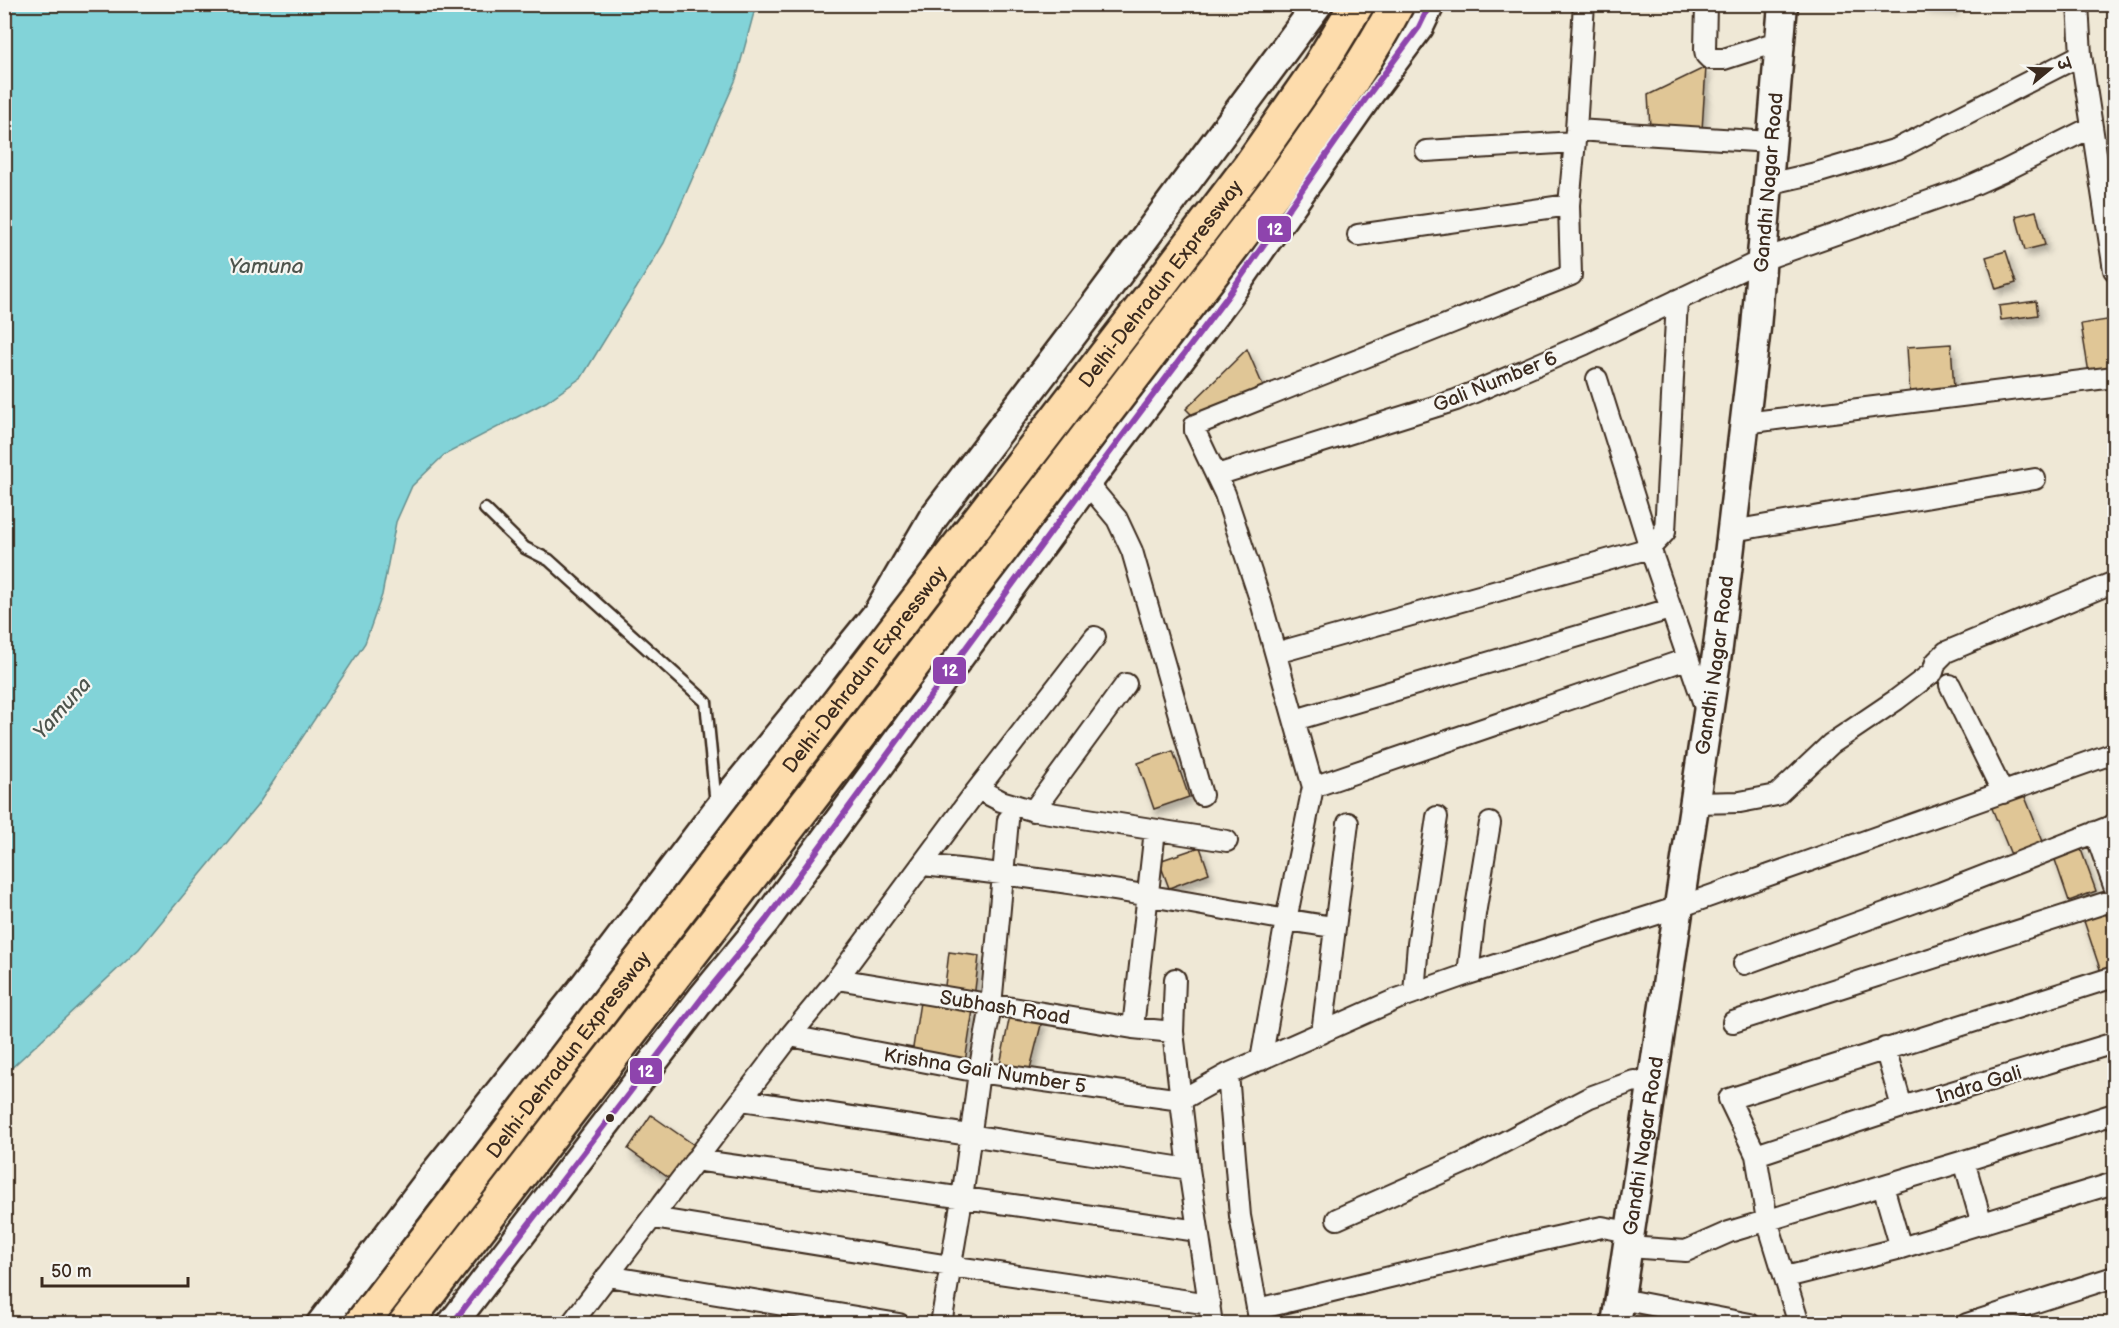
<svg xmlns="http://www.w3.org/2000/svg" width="2119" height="1328" font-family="'Balsamiq Sans','Playpen Sans Deva',sans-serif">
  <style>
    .water { fill: #82d3d8; stroke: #668f8e; stroke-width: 1.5 }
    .building { fill: #e0c696; stroke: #3b2a1e; stroke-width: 1.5; filter: url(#shadow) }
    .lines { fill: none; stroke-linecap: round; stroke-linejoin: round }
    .lane-casing { stroke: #3b2a1e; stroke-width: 15 }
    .street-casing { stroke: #3b2a1e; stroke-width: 24 }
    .secondary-casing { stroke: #3b2a1e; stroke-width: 33 }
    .lane { stroke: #f6f6f2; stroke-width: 10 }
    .street { stroke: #f6f6f2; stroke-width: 20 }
    .secondary { stroke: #f6f6f2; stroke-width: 28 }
    .highway-bridge-casing { stroke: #3b2a1e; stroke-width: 38; stroke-linecap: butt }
    .highway-bridge { stroke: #fddcac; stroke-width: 33 }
    .bus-1-casing { stroke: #f6f6f2; stroke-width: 10 }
    .bus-1 { stroke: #8e44ad; stroke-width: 6 }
    .bus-dot { fill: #3b2a1e; stroke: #f6f6f2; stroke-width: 2 }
    .labels { text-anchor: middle; stroke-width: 4.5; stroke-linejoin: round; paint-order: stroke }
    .street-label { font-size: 20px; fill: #3b2a1e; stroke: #f6f6f2 }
    .water-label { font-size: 21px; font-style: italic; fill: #4d544c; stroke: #f6f6f2 }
    .line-badge { stroke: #f6f6f2; stroke-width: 2 }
    .badge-label { font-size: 16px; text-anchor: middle; font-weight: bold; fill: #fff }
  </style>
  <defs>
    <filter id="shadow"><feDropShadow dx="3.5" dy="6" stdDeviation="3" flood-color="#0004"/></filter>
  </defs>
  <rect width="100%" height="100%" fill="#efe8d6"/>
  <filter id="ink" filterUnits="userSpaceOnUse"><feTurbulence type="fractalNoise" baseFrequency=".0167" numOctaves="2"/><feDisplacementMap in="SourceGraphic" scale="12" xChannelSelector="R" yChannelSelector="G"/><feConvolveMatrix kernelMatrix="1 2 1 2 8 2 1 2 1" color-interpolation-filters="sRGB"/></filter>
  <g filter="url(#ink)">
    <path class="water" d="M5,4L756,5L736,79L664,243L582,377L546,402L444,455L412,486L396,522L382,595L365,643L257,806L139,949L5,1074Z"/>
    <path class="building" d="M1925,4H1955L1954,8L1925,6Z
      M1706,67L1702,130L1650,127L1648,95Z
      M2036,211L2045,245L2025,250L2016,216Z
      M2006,251L2016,283L1996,289L1986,257Z
      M2036,301L2038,315L2001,320L1999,306Z
      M2113,319L2114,370L2089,373L2081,324Z
      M1951,344L1954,389L1910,394L1907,347Z
      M1247,349L1266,393L1199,422L1186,409Z
      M1173,751L1189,797L1154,809L1138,763Z
      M2023,792L2046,849L2014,862L1991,806Z
      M2079,844L2096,891L2069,901L2053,854Z
      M1200,847L1209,873L1169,888L1159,861Z
      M2104,907L2114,940V971L2102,975L2082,915Z
      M949,952L979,956L974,998L944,994Z
      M920,1002L973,1010L965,1062L912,1054Z
      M1010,1015L1042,1021L1030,1069L1000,1065Z
      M651,1115L697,1147L673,1181L628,1149Z"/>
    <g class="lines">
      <defs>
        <path id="lane" d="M485,509L525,548L549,560L706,702L716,805"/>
        <path id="street" d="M1706,4L1705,50L1706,55L1710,59H1724L1780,41
          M2078,4L2081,55L2114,270
          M1576,130L1771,142
          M1426,151L1575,142
          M1768,184L1816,173L1897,149L2081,55
          M1358,235L1569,205
          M1597,379L1650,548L1707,713
          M1745,423L2114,377
          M1217,475L1456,400L1585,344L1762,260L1966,188L2004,171L2092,127
          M1087,483L1117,519L1132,551L1202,795
          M1732,531L2035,479
          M1276,653L1650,548L1665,532L1677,300
          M1950,685L2003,793
          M1295,720L1670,609
          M1313,787L1687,659
          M978,789L1001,801L1031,810L1227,841
          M1695,803L1740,802L1777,795L1831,744L1896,700L1933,672L1936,662L1946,652L2112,583L2114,586
          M1033,811L1126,684
          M2095,832L2114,886
          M923,865C999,873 1075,883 1150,896C1212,906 1273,919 1335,927
          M1744,964L1940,893L2114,825
          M1468,974L1475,914L1490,823
          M837,979L1133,1028L1173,1032
          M1175,979L1173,1032L1189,1169L1212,1324
          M1414,993L1418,944L1437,817
          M1733,1022L2114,900
          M1133,1028L1155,830
          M1322,1033L1348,823
          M790,1036L979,1072L1181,1100L1228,1074L1397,999L1468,974L1679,907L2114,753
          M1885,1048L1902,1107L2114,1043
          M1261,1060L1286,920L1313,787L1261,602L1225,494L1195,431V425L1571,275L1569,205L1576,130L1584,4
          M1228,1074L1240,1216L1260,1324
          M742,1100L1189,1169
          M1756,1155L1902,1107
          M695,1160L1198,1231
          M1883,1186L1901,1248L2114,1183
          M653,1218L950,1266L1210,1304
          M1337,1219L1470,1160L1590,1097L1634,1081L1652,1083
          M1982,1224L1964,1161L2114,1114
          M1628,1247L1686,1251L1729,1232L1964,1161
          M607,1276L899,1324
          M1786,1277L1901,1248
          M1620,1299L1750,1324
          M1258,1309L1530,1243L1602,1227L1630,1232
          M571,1324L790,1036L837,979L974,794L1095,637
          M941,1324L962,1199L979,1072L991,1006L1008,820
          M1799,1324L1767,1220L1756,1155L1729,1099L2114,977
          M1967,1324L2114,1277"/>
        <g id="secondary">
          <path d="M321,1324L435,1173L582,989L716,812L877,614L933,518L1098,301L1318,4"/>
          <path d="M452,1324L702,998L766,920L1087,483L1227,297L1367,97L1419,27L1430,4"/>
          <path id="s1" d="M1616,1324L1718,647L1756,328L1783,4"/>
        </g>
      </defs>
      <use href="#lane" class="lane-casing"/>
      <use href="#street" class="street-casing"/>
      <use href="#secondary" class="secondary-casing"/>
      <use href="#lane" class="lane"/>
      <use href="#street" class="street"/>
      <use href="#secondary" class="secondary"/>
      <defs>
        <g id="highway-bridge">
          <path id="s2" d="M361,1324L1158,287L1250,166L1319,67L1357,4"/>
          <path d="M405,1324L814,794L1278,187C1320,127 1363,69 1397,4"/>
        </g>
      </defs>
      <use href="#highway-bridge" class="highway-bridge-casing"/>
      <use href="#highway-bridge" class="highway-bridge"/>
      <defs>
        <path id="bus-1" d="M452,1324L702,998L766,920L1087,483L1227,297L1367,97L1419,27L1430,4"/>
      </defs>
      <use href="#bus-1" class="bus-1-casing"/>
      <use href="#bus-1" class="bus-1"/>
    </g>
  </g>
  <circle class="bus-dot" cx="610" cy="1118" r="5"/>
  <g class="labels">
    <g class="street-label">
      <text dy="7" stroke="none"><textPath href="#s1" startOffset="1152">Gandhi Nagar Road</textPath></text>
      <text dy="7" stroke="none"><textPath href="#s2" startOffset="1312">Delhi-Dehradun Expressway</textPath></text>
      <text transform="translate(1495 381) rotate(-22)" y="7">Gali Number 6</text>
      <text dy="7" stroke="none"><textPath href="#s1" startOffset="666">Gandhi Nagar Road</textPath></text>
      <text dy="7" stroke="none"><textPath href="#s2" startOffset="826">Delhi-Dehradun Expressway</textPath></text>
      <text transform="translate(1005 1007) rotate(9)" y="7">Subhash Road</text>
      <text dy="7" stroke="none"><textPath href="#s2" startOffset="340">Delhi-Dehradun Expressway</textPath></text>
      <text transform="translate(985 1070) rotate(9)" y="7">Krishna Gali Number 5</text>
      <text transform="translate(1979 1084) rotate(-17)" y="7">Indra Gali</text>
      <text dy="7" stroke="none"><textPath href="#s1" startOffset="180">Gandhi Nagar Road</textPath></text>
    </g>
    <g class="water-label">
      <text x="266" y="273">Yamuna</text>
      <text transform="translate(62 708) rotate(-48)" y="7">Yamuna</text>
    </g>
  </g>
  <g class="line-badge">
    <rect x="1257" y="215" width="35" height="28" rx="6" fill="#8e44ad"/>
    <rect x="932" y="656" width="35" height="29" rx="6" fill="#8e44ad"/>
    <rect x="629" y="1057" width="34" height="28" rx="6" fill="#8e44ad"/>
  </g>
  <g class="badge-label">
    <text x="1275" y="235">12</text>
    <text x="950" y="676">12</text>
    <text x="646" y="1077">12</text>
  </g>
  <rect width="2119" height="1328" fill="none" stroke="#f6f6f2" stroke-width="24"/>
  <rect x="12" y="12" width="2095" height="1304" fill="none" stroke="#3b2a1e" stroke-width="2" filter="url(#ink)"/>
  <g transform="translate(2050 69) rotate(71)" stroke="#f6f6f2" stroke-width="4.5" paint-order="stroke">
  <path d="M0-4.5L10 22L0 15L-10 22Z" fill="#3b2a1e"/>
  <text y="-9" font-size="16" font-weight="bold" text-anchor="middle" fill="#3b2a1e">उ</text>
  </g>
  <path d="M42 1277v9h146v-9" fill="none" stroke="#3b2a1e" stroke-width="3"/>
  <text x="51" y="1277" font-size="18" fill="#3b2a1e" stroke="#f6f6f2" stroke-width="4.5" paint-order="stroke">50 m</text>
</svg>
